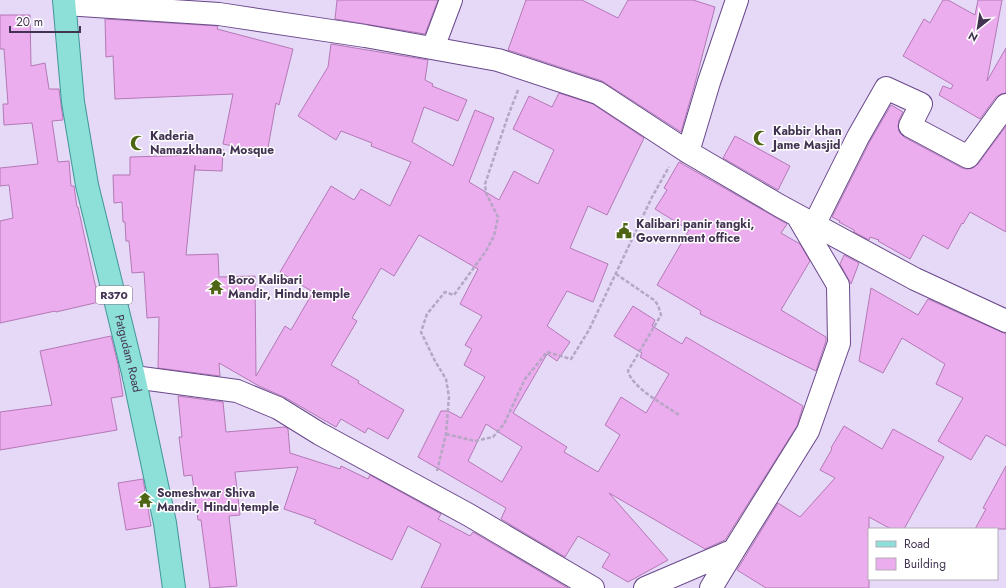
<svg xmlns="http://www.w3.org/2000/svg" width="1006" height="588" font-family="Jost,sans-serif">
  <style>
    .building { fill: #ebaded; stroke: #b379b6; fill-rule: evenodd }
    .lines { fill: none; stroke-linecap: round; stroke-linejoin: round }
    .street-casing { stroke: #69488b; stroke-width: 24 }
    .primary-casing { stroke: #419698; stroke-width: 24 }
    .path { stroke: #b5a6c5; stroke-width: 2.5; stroke-dasharray: 4 2; stroke-linecap: butt }
    .street { stroke: #fff; stroke-width: 22 }
    .primary { stroke: #8de0d8; stroke-width: 22 }
    .labels { text-anchor: middle; stroke-width: 3; stroke-linejoin: round; paint-order: stroke }
    .shield { fill: #fff; stroke: #7b7086; stroke-width: 1 }
    .shield-label { font-size: 11px; font-weight: bold; fill: #423352 }
    .poi-label { font-size: 12px; font-weight: bold; fill: #423352; stroke: #fff; text-anchor: start }
    .street-label { font-size: 12px; fill: #423352; stroke: #fff }
  </style>
  <rect width="100%" height="100%" fill="#e6d8f7"/>
  <path class="building" d="M337,0H438L425,34L335,19Z
    M526,0H582L618,18L628,0H693L715,7L694,87L681,132L602,81L508,50Z
    M943,0H948L975,15L978,0H1002L987,81L1006,48V93L1001,94L996,97L980,119L939,95L943,86L951,89L953,85L903,56L924,19L930,23Z
    M0,15H30L31,66L45,63L49,89H59L63,120L52,121L58,162L69,161L71,186H74L77,207H78L99,302L56,312L55,311L0,323V221L13,218L9,185L0,186V168L38,164L32,123L4,125L3,104H8L4,49H0Z
    M105,19L218,26L217,29L293,49L279,105L276,103L267,153L223,144L233,94L115,99L113,56L106,57Z
    M331,44L428,60L425,80L433,84L432,86L467,100L458,121L424,107L412,142L453,166L475,110L494,118L469,182L499,200L514,171L538,184L554,150L513,129L529,96L552,107L559,93L593,104L644,138L607,215L588,206L570,248L608,264L593,302L567,291L547,326L570,342L557,361L547,354L513,413L567,447L564,452L598,472L620,435L605,425L621,397L646,413L669,374L640,357L642,353L614,336L633,306L655,320L652,326L682,344L686,337L803,406L797,426L725,540L705,549L609,493L668,560L628,582L602,567L610,554L578,536L565,557L501,519L506,508L418,457L441,411H448L461,418L485,377L464,365L472,349L465,345L482,316L460,304L478,269L419,235L394,276L381,268L352,318L357,321L331,365L359,381L358,383L404,410L388,439L368,428L365,433L341,419L336,427L286,398L259,386L219,363L220,376L158,368L159,317L147,318L144,272L132,273L129,241H126L125,222H123L122,202L114,203L113,175H130V157L196,155V148L223,149L222,171L195,170V165L186,255L218,254L219,277L255,276L256,376L285,326L291,330L313,292L280,272L331,186L354,200L361,189L390,206L411,162L371,146L372,143L341,131L336,140L298,116L328,67ZM486,424L522,447L502,482L468,461Z
    M891,105L903,112L899,120L898,126L899,132L904,137L962,168L967,169L973,168L978,164L1006,126V232L970,212L963,224L962,223L948,249L923,235L910,259L878,241L879,240L870,237L869,240L854,232V230L839,222L840,221L832,217L869,143Z
    M735,136L790,166L778,190L723,158Z
    M679,162L787,224L781,233L800,244L810,261L781,310L826,337V341L816,371L700,314L701,311L657,285L689,230L655,209L667,190L664,188Z
    M844,255L859,263L851,284L840,264Z
    M871,288L918,315L928,299L1006,334V446L986,435L971,460L938,441L963,398L936,384L945,364L902,338L883,373L859,361Z
    M111,336L118,364L123,396L111,398L117,430L0,450V412L52,405L40,351Z
    M178,396L223,402L226,432L285,427L288,429L290,453L340,469L341,466L368,479L370,475L441,514L438,519L470,536L473,532L568,588H421L441,544L408,526L392,560L314,523L316,520L284,509L298,467L235,472L240,515L229,516L237,586L210,588L201,520H198L192,475L184,476L179,437H182Z
    M844,426L882,449L893,429L944,457L904,529H891L869,517V588H766L737,570L778,503L800,517L835,478L820,470L832,449L831,448Z
    M1006,466V529H975L986,509L983,508Z
    M143,479L151,526L126,530L118,483Z"/>
  <g class="lines">
    <defs>
      <path id="street" d="M65,4L219,14L365,36L498,60L598,93L688,152L780,206L915,279L1006,321
        M433,48L451,0
        M688,152L709,82L737,0
        M814,225L858,137L886,88L921,104L910,126L968,157L1006,105
        M134,377L237,391L278,408L320,434L469,515L593,588
        M645,588L734,550
        M711,588L734,550L808,431L839,343L838,285L798,217"/>
      <g id="primary">
        <path id="s1" d="M64,0L73,102L87,185L134,377L165,523L174,588"/>
      </g>
    </defs>
    <use href="#street" class="street-casing"/>
    <use href="#primary" class="primary-casing"/>
    <path class="path" d="M616,274L654,300L658,305L661,315L628,371C632,388 665,405 679,415
      M446,434L475,441L493,437L504,424L525,379L547,352L571,359L589,330L652,197L669,167
      M437,471L446,434L449,397L446,379L435,361L421,332L427,314L445,292L454,295L486,251L494,236L498,217L486,193L485,184L508,116L518,90"/>
    <use href="#street" class="street"/>
    <use href="#primary" class="primary"/>
  </g>
  <defs>
    <symbol id="mosque-bare" viewBox="-9 -9 18 18"><path d="M3.5-4.9A6 6 0 1 0 3.5 4.9A5 5 0 1 1 3.5-4.9Z" fill="#4d6515" stroke="#fff" stroke-width="2.5" paint-order="stroke"/></symbol>
    <symbol id="civic-bare" viewBox="-9 -9 18 18"><path d="M-.6-6.5H3V-4.5H.6V-3L4-1V1h2V6H-6V1h2V-1L-.6-3ZM-1.2 2.5V6h2.4V2.5Z" fill="#4d6515" stroke="#fff" stroke-width="2.5" paint-order="stroke"/></symbol>
    <symbol id="temple-bare" viewBox="-9 -9 18 18"><path d="M0-6L5-2H3V0L6.5 2.5H4V6H1.5V3h-3V6H-4V2.5H-6.5L-3 0V-2H-5Z" fill="#4d6515" stroke="#fff" stroke-width="2.5" paint-order="stroke"/></symbol>
  </defs>
  <g fill-rule="evenodd">
    <use href="#mosque-bare" x="750" y="127" width="22" height="22"/>
    <use href="#mosque-bare" x="127" y="132" width="22" height="22"/>
    <use href="#civic-bare" x="613" y="220" width="22" height="22"/>
    <use href="#temple-bare" x="205" y="276" width="22" height="22"/>
    <use href="#temple-bare" x="134" y="489" width="22" height="22"/>
  </g>
  <g class="labels">
    <rect class="shield" x="96" y="286" width="36" height="18" rx="3"/>
    <g class="shield-label">
      <text x="114" y="299">R370</text>
    </g>
    <g class="poi-label">
      <text x="773" y="135">Kabbir khan<tspan x="773" dy="14">Jame Masjid</tspan></text>
      <text x="150" y="140">Kaderia<tspan x="150" dy="14">Namazkhana, Mosque</tspan></text>
      <text x="636" y="228">Kalibari panir tangki,<tspan x="636" dy="14">Government office</tspan></text>
      <text x="228" y="284">Boro Kalibari<tspan x="228" dy="14">Mandir, Hindu temple</tspan></text>
      <text x="157" y="497">Someshwar Shiva<tspan x="157" dy="14">Mandir, Hindu temple</tspan></text>
    </g>
    <g class="street-label">
      <text dy="4" stroke="none"><textPath href="#s1" startOffset="360">Patgudam Road</textPath></text>
    </g>
  </g>
  <rect x="868" y="528" width="130" height="52" fill="#ffffff" stroke="#b3adba"/>
  <rect x="876" y="541" width="20" height="6" fill="#8de0d8" stroke="#b3adba"/>
  <text x="904" y="548" font-size="12" fill="#423352">Road</text>
  <rect x="876" y="558" width="20" height="12" fill="#ebaded" stroke="#b3adba"/>
  <text x="904" y="568" font-size="12" fill="#423352">Building</text>
  <g transform="translate(978 28) rotate(210)" stroke="#ffffff" stroke-width="3" paint-order="stroke">
  <path d="M0-3L7 15L0 10L-7 15Z" fill="#423352"/>
  <text y="-6" font-size="11" font-weight="bold" text-anchor="middle" fill="#423352">N</text>
  </g>
  <path d="M10 26v6h70v-6" fill="none" stroke="#423352" stroke-width="2"/>
  <text x="16" y="26" font-size="12" fill="#423352" stroke="#ffffff" stroke-width="3" paint-order="stroke">20 m</text>
</svg>
